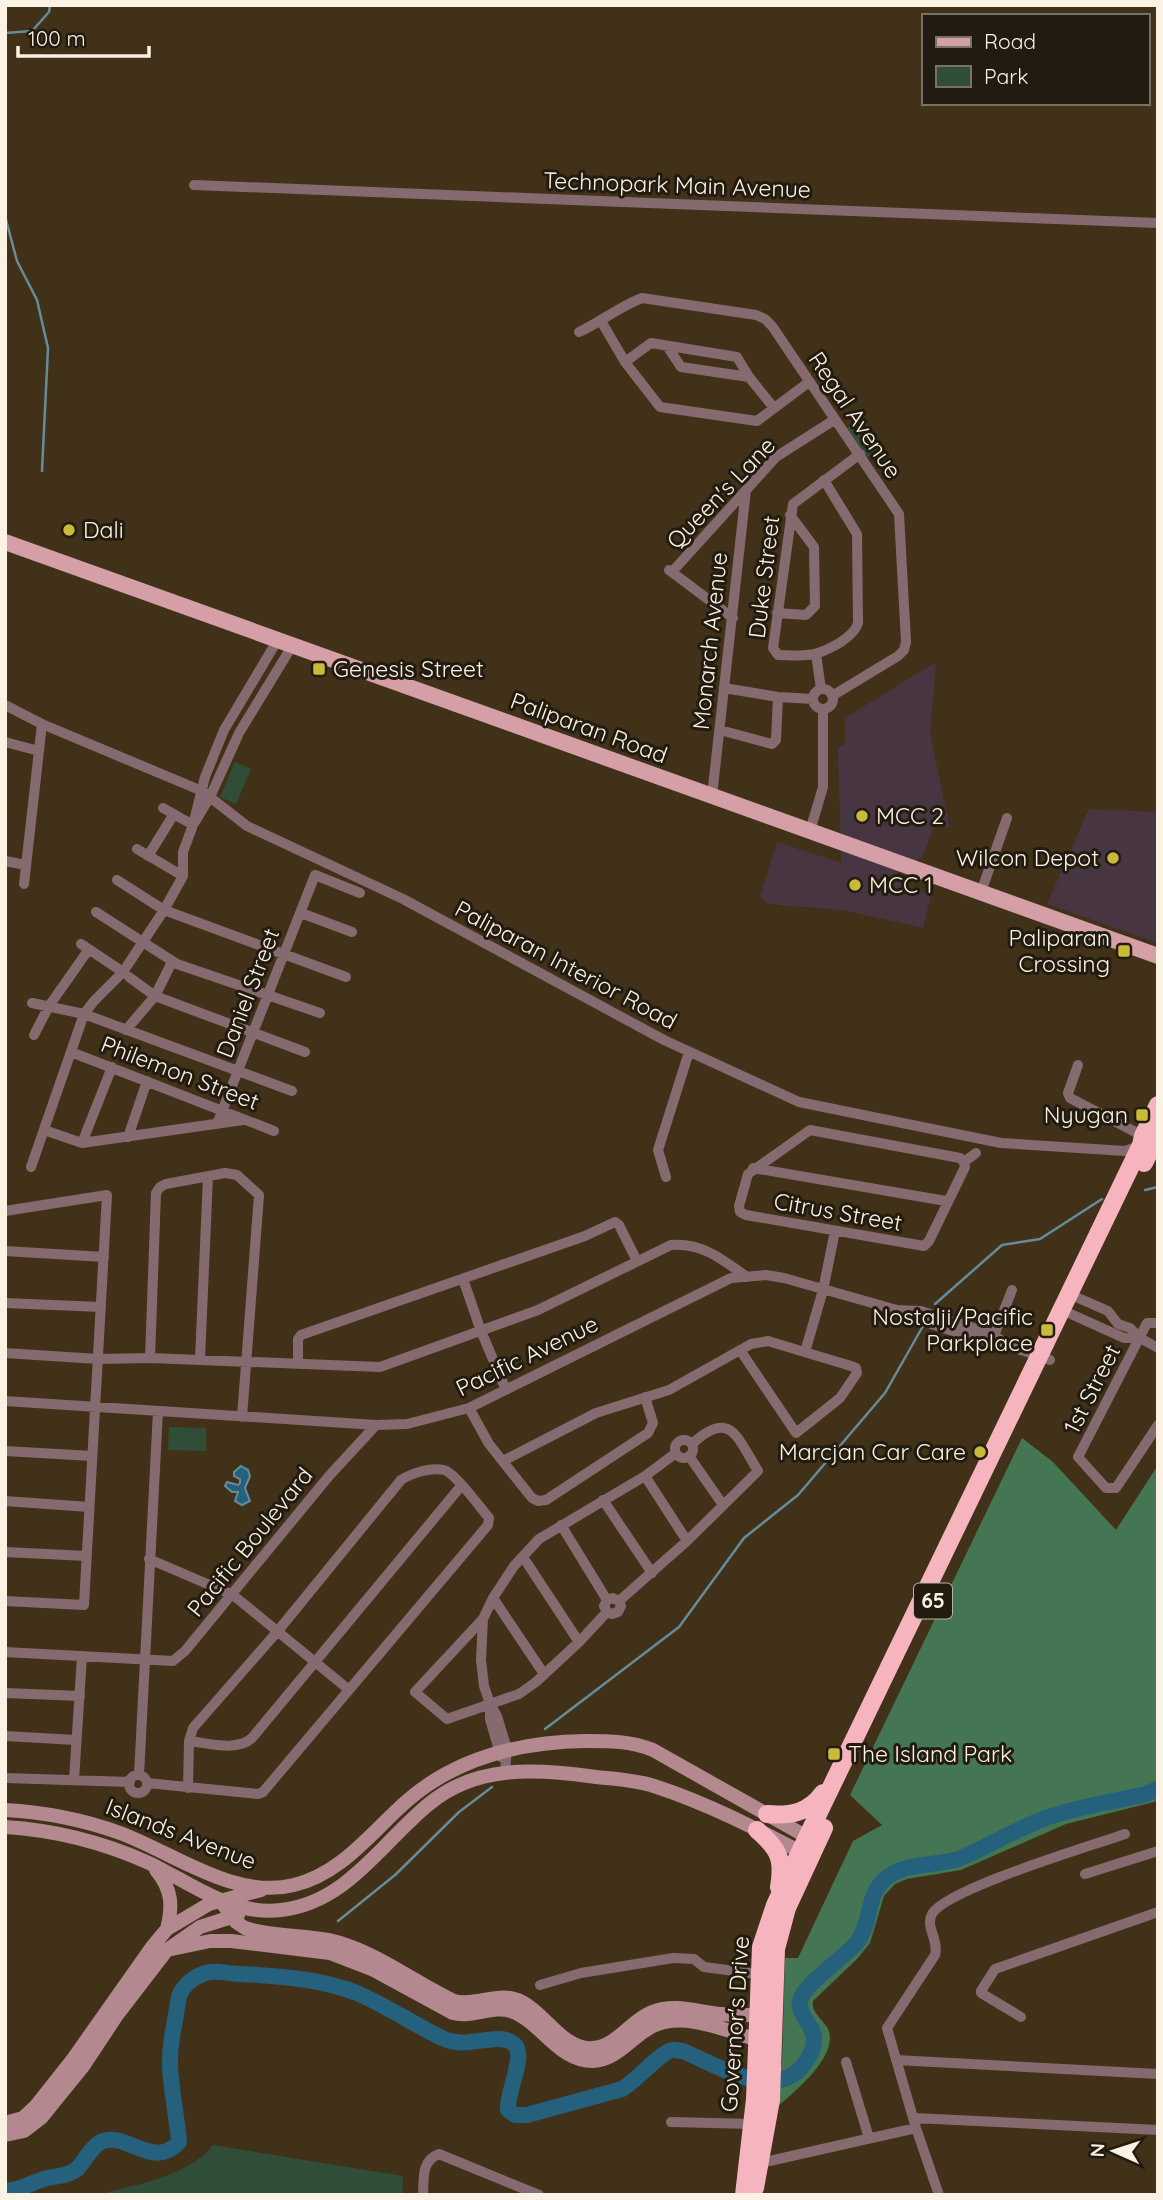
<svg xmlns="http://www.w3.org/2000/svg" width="1163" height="2200" font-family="Quicksand,sans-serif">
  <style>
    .commercial { fill: #473641 }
    .green { fill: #304d38 }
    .forest { fill: #447653 }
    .water { fill: #25617d; stroke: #668c9c; stroke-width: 2 }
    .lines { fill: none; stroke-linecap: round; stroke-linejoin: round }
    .stream { stroke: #668c9c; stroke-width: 2.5 }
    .river { stroke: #25617d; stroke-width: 16 }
    .street { stroke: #856b6f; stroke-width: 10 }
    .secondary { stroke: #b3888f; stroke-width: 14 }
    .primary { stroke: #d59fa8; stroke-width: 16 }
    .highway { stroke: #f5b4be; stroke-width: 18 }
    .poi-dot { fill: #c9ba3a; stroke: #221b10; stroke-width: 2.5 }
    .labels { text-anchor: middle; stroke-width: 6; stroke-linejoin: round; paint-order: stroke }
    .shield { fill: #221b10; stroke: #bbb2a4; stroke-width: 2 }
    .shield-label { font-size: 21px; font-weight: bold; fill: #fcf2e3 }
    .street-label { font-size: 23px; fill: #fcf2e3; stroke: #221b10 }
    .poi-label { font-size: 23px; fill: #fcf2e3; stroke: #221b10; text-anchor: start }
  </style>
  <rect width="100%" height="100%" fill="#413118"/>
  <path class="commercial" d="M936,662L930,734L950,828L935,823L923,856L888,879L931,894L923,928L843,910L767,904L760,897L777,842L841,863L838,748L845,744V718Z
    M1089,809L1158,812V943L1047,904Z"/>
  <path class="green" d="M862,417L883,446L866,458L846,429Z
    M235,762L251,769L236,804L220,797Z
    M169,1427L206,1428V1451L168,1450Z
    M213,2145L403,2176L402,2195H99C136,2184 188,2177 213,2145Z"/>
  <path class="forest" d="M1022,1438L1053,1462L1116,1530L1158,1465V1801L1066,1824L961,1870L907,1879L895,1884L884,1896L870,1943L858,1958L813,2001C811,2013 823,2019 828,2029C840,2056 793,2093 776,2108L782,2062L785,1958H798L853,1841L882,1825L850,1795Z"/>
  <path class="water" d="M241,1466L248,1470L250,1476L245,1488L250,1501L242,1505L235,1501L238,1492H232L225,1486L227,1482L238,1485L240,1483V1479L234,1476V1472Z"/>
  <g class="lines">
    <path class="stream" d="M5,33L32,31L49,12L50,5
      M5,216L17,261L37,300L48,348L42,471
      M1145,1190L1158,1187
      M935,1304L1002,1245L1040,1239L1102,1199
      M545,1729L679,1627L744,1538L798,1495L885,1393L923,1326
      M338,1921L395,1875L459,1812L492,1787"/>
    <path class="river" d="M5,2191C18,2191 29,2184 41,2180C53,2175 66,2178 77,2169C85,2161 92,2145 103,2141C128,2133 154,2170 179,2142C177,2120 173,2100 171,2078C168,2058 172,2034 176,2015C177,2008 178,1999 180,1994C185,1983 198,1974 210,1972C220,1971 231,1974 242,1974C280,1976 321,1979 357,1993C387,2006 413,2024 442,2038C467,2051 497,2030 514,2044C527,2055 506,2093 508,2110L515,2115H527L622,2089C636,2081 661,2052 672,2050C675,2049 679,2051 683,2051C716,2065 776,2103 804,2064C809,2058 814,2049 814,2040C815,2026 797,2015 800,2001C803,1984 846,1957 858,1941C872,1922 866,1895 885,1879C905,1861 938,1867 961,1858C989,1846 1015,1830 1043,1819C1075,1807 1112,1802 1146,1794L1158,1789"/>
    <path class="street" d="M194,185L1158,223
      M601,321L625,362L660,407L757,421L809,382
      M579,332C601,322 620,306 642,298L756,315L765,319L772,326L899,514L906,642L904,650L898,656L832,696
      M667,346L681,367L749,377
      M625,362L651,343L737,357L749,377L774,408
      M824,480L857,534L858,623C854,637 832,648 818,653C807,657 790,655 778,655L773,648L793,504L860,454
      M669,570L733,618
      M672,572L776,457L834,420
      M777,613L806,615L815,606L814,547L790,515
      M816,654L821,689
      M724,688L778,697L813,699
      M813 699a10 10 0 1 1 20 0a10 10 0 1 1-20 0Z
      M5,705L42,724L202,791L247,826L403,899L664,1040L799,1102L1001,1143L1125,1151L1140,1146
      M720,730L772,744L776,740L778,697
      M5,742L39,751
      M712,796L746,490
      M163,808L193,825
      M195,822L210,797L239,733L292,646
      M810,831L823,787V709
      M137,849L183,876
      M148,856L174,814
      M5,861L26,865
      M117,880L164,910L346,977
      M24,884L42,724
      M981,892L1007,818
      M96,912L177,964L320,1013
      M301,913L352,932
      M81,944L123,972
      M129,977L155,996L305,1052
      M32,1003L84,1014L292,1091
      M126,1030L155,996L172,962
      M34,1035L49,1006L89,949
      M71,1052L274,1131
      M1078,1065L1068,1093L1070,1098L1143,1136
      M217,1124L315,875L360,893
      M44,1130L82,1143L243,1120
      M810,1130L960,1158L964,1162L965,1167L929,1241L924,1246L746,1215L740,1212L739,1206L748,1174Z
      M128,1137L147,1081
      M82,1143L112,1067
      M964,1162L976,1153
      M31,1167L84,1014L94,1001L123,972L164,910L183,876V852L193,825L205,777L224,730L277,641
      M753,1168L946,1201
      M666,1177L658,1150L689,1052
      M5,1211L107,1195L84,1605L5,1601
      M5,1251L104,1257
      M463,1279L481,1331L506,1390
      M1069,1294L1108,1311L1118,1324L1130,1328L1140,1338L1158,1348
      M5,1303L101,1307
      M1062,1310L1124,1338H1140
      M900,1311C949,1335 1000,1340 1050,1360
      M1158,1323H1147L1078,1457L1106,1488H1116L1158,1425
      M992,1341L1012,1290
      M805,1352L823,1290L835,1231
      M5,1353L98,1359L150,1358L380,1367L538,1310L671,1245C702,1242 723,1260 747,1277
      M150,1358L156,1193L160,1187L166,1184L225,1173L237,1175L259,1195L242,1417
      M200,1359L208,1177
      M298,1364V1339L301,1335L585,1236L615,1222L619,1225L637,1261
      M5,1401L376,1425L407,1424L469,1408L731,1278L766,1275L784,1278L897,1310L921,1311L995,1335L1005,1344
      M469,1408L489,1444L532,1498L538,1501L546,1500L648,1433L653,1423L645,1397
      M675 1449a9 9 0 1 1 18 0a9 9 0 1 1-18 0Z
      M5,1451L92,1456
      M689,1456L723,1505
      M503,1461L596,1413L669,1390L751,1344L768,1341L851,1366L856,1368L857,1373L840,1398L796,1433L740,1350
      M645,1476L687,1541
      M603,1500L652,1573
      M5,1501L89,1507
      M561,1525L607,1600L604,1606L607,1612L612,1614L618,1612L621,1606L619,1601L613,1598L607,1600
      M5,1552L87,1556
      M523,1557L579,1642
      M149,1559L233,1595L348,1689
      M493,1598L544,1674
      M619,1601L687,1541L758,1471C737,1438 731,1408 692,1444
      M483,1619L415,1692L447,1719L519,1694L536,1682L579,1642L607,1612
      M5,1652L173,1661L185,1651L329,1476L376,1425
      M5,1693L80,1696
      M490,1704V1719L501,1757
      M5,1736L76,1740
      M189,1741C208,1743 237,1752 252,1738L461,1486
      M505,1771L507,1749L497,1716L490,1704L484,1686L481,1660L483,1619L493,1598L514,1566L539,1539L645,1476L676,1453
      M139,1775L158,1411
      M129 1784a9 9 0 1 1 18 0a9 9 0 1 1-18 0Z
      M5,1778L130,1782
      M74,1780L82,1656
      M147,1783L258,1794L263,1792L488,1525L489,1518C480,1507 455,1473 444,1470C431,1467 412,1473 401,1480L277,1632L193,1728L189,1741L188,1788
      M1085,1874L1158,1851
      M540,1985L581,1973L673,1958L694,1959L704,1967L765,1975
      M1021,2017L981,1993V1991L995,1969L1158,1912
      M896,2060L1158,2074
      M846,2062L869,2138
      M914,2118L1158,2130
      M671,2122L752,2124
      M756,2161L765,2162L916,2128
      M423,2195C424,2178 421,2161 439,2154L539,2195
      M939,2195L916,2128L887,2028L935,1955C939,1939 925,1927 932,1914C946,1889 1091,1846 1125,1834"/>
    <path class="secondary" d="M5,1810C43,1812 84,1820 120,1833C174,1853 234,1900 294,1885C343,1873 372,1831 408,1800C458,1757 520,1742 585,1741C609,1741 631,1741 653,1750L816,1842
      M5,1827C54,1830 105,1843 149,1863C191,1883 231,1916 281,1910C347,1903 382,1842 429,1804C477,1764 537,1769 596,1777C615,1779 636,1780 654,1786C707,1803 759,1830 808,1856
      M156,1870C172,1889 173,1906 167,1929
      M220,1900L236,1922L245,1928C275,1938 307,1934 337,1942C379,1954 414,1982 454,2001C477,2007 499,1990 522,2002C545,2013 564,2051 593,2048C617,2046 631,2020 652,2012C676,2003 697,2012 721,2014C733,2015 746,2015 759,2015
      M167,1950L210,1941H231L330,1953L374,1970L453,2013C472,2018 493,2005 511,2011C542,2022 557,2061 593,2061C618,2060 632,2036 653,2026C684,2011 727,2031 758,2040
      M5,2123L23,2118L35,2107L73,2059L152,1947L167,1929L209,1904L261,1890
      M5,2135L24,2131L41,2118L84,2065L117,2015L167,1950L200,1927L238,1915"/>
    <path class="primary" d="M5,542L1158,956"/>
    <path class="highway" d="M1144,1163L1158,1135
      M767,1814C790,1816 809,1813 823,1793
      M757,1830C778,1848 784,1858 779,1887
      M755,2188L771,2100L776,1949L787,1908L824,1828
      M744,2195L755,2099L761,1947L775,1905L807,1837L1141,1145L1143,1136L1158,1105"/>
  </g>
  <g class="poi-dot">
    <circle cx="69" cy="530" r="7"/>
    <rect x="312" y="662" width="14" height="14" rx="3.5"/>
    <circle cx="862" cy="816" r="7"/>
    <circle cx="1113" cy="858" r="7"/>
    <circle cx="855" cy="885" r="7"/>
    <rect x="1117" y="944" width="14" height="14" rx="3.5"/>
    <rect x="1135" y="1108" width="14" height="14" rx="3.5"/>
    <rect x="1040" y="1323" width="14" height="14" rx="3.5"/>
    <circle cx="980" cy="1452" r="7"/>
    <rect x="827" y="1747" width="14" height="14" rx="3.5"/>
  </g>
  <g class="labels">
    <rect class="shield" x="914" y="1583.5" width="38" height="35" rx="5"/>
    <g class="shield-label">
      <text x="933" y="1608">65</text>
    </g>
    <g class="street-label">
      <text transform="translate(677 185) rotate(2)" y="8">Technopark Main Avenue</text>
      <text transform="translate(855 415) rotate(56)" y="8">Regal Avenue</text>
      <text transform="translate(721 493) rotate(-46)" y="8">Queen's Lane</text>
      <text transform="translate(764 577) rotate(-83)" y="8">Duke Street</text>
      <text transform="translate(710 641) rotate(-84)" y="8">Monarch Avenue</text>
      <text transform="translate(589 728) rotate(20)" y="8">Paliparan Road</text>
      <text transform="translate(566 965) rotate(28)" y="8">Paliparan Interior Road</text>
      <text transform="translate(248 993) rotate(-69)" y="8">Daniel Street</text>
      <text transform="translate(180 1073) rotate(21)" y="8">Philemon Street</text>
      <text transform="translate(838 1212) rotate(10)" y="8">Citrus Street</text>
      <text transform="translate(527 1356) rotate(-26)" y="8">Pacific Avenue</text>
      <text transform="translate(1092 1389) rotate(-63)" y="8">1st Street</text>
      <text transform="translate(250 1542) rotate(-51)" y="8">Pacific Boulevard</text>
      <text transform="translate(181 1834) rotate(21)" y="8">Islands Avenue</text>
      <text transform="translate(735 2024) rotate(-86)" y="8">Governor's Drive</text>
    </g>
    <g class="poi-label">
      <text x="83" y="538">Dali</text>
      <text x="333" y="677">Genesis Street</text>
      <text x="876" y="824">MCC 2</text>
      <text x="1099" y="866" text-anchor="end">Wilcon Depot</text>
      <text x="869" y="893">MCC 1</text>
      <text x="1110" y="946" text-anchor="end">Paliparan<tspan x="1110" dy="26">Crossing</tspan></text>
      <text x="1128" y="1123" text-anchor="end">Nyugan</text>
      <text x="1033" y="1325" text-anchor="end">Nostalji/Pacific<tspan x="1033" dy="26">Parkplace</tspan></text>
      <text x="966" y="1460" text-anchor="end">Marcjan Car Care</text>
      <text x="848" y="1762">The Island Park</text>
    </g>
  </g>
  <rect width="1163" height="2200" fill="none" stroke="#fcf2e3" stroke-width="14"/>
  <rect x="922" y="14" width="228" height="91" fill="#221b10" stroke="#797164" stroke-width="2"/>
  <rect x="936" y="37" width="35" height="10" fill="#d59fa8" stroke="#797164" stroke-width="2"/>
  <text x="984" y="49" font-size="21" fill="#fcf2e3">Road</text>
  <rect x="936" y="66" width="35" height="21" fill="#304d38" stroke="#797164" stroke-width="2"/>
  <text x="984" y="84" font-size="21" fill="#fcf2e3">Park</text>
  <g transform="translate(1114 2151) rotate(273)" stroke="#221b10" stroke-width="5" paint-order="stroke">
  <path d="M0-5L12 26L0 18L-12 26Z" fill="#fcf2e3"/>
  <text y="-10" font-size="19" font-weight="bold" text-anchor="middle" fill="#fcf2e3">N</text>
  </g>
  <path d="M18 46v10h131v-10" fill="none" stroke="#fcf2e3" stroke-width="3.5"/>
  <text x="28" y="46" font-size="21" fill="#fcf2e3" stroke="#221b10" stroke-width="5" paint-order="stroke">100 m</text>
</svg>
